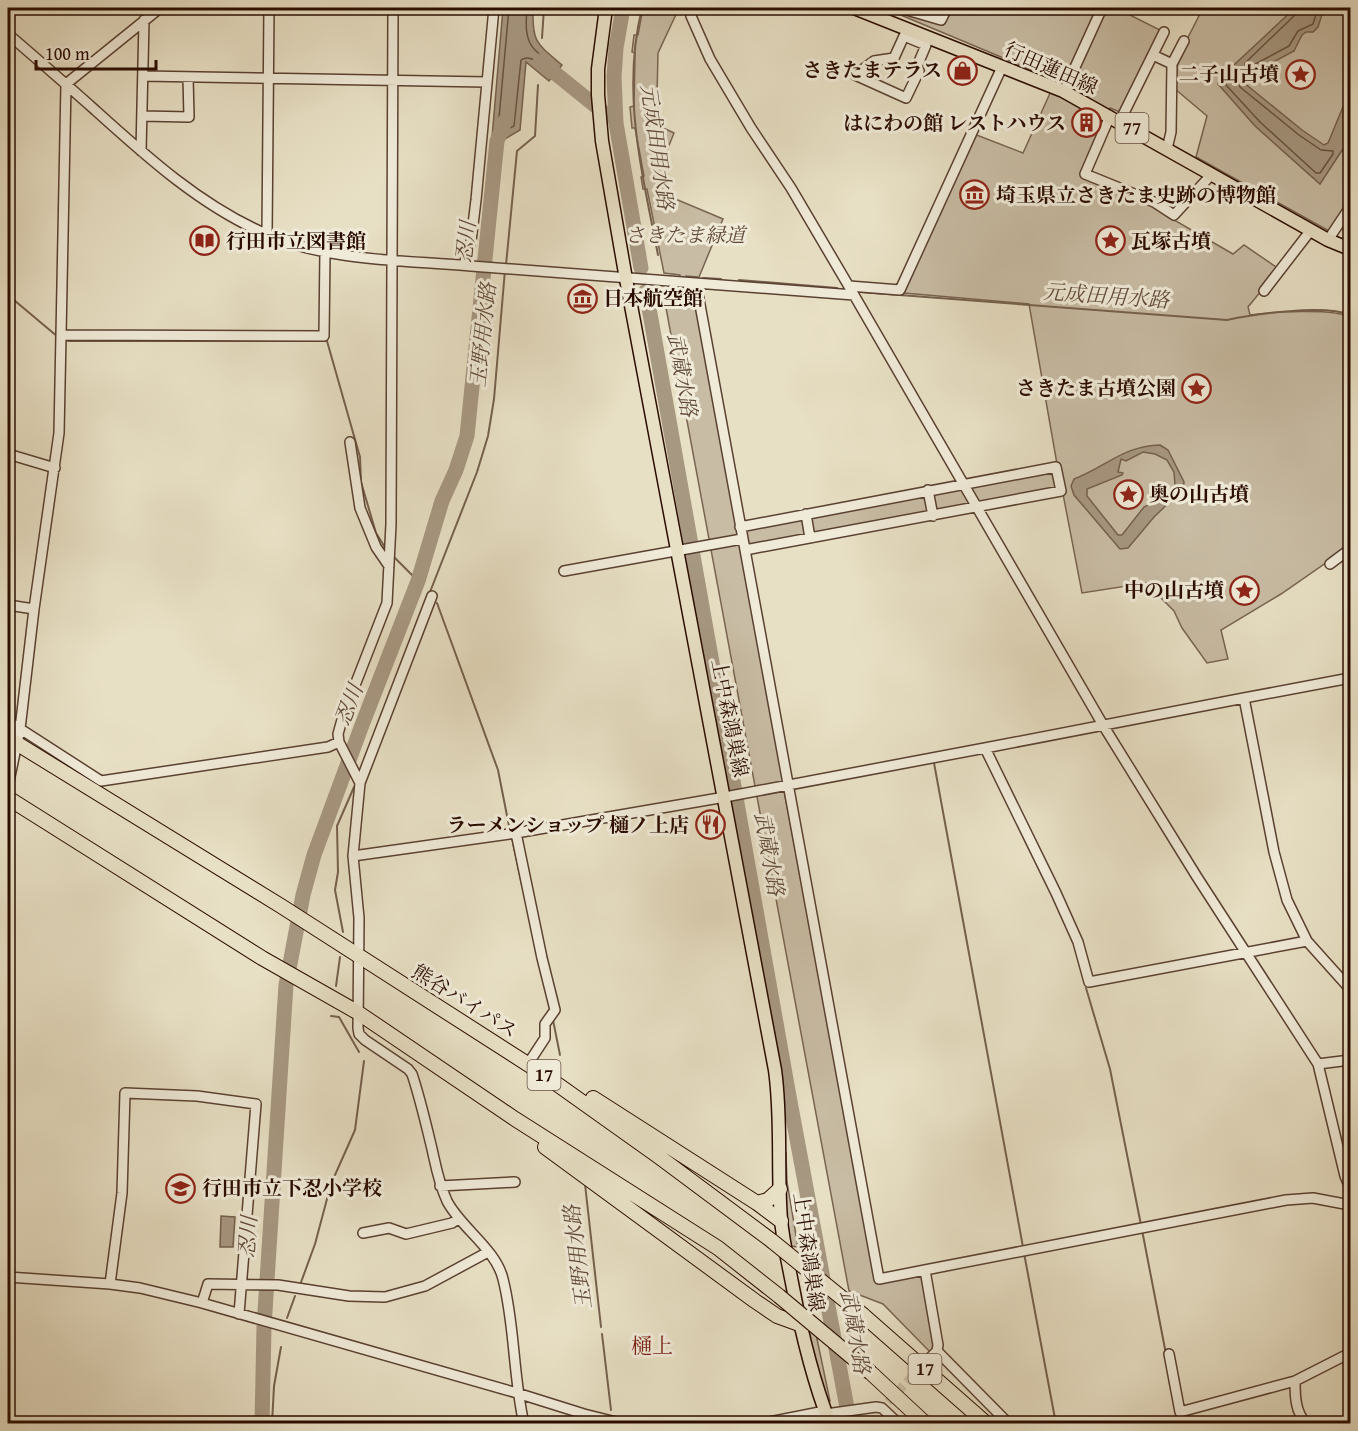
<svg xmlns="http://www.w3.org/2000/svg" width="1358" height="1431" font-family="'Gentium Book Plus','Noto Serif JP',serif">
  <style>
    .green { fill: #c8bca4; stroke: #796452; stroke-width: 1.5 }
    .water { fill: #a79882; stroke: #75604e; stroke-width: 1.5; fill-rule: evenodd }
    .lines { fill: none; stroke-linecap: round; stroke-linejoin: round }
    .shore { stroke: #685241; stroke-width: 1.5 }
    .stream { stroke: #75604e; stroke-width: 2 }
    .river { stroke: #a79882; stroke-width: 15 }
    .minor-tunnel { stroke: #ccc0a7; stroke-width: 9; stroke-dasharray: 9 4.5; stroke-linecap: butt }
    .minor-casing { stroke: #5a4131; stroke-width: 12 }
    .major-casing { stroke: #2a0c00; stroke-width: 15 }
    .highway-casing { stroke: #2a0c00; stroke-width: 16 }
    .minor { stroke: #f0ebd9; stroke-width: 9 }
    .major { stroke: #e8e0c5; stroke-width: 12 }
    .highway { stroke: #e8e0c5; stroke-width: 14 }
    .highway-bridge-casing { stroke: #2a0c00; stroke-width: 16; stroke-linecap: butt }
    .highway-bridge { stroke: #e8e0c5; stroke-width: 14 }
    .labels { text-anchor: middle; stroke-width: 6; stroke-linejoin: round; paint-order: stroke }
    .shield { fill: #f0ebd9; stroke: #654f41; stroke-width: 1.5 }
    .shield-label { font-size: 18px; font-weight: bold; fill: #2a0c00 }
    .street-label { font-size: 20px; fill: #2a0c00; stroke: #f0ebd9 }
    .poi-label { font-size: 20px; font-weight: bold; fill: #2a0c00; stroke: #f0ebd9; text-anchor: end }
    .park-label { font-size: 20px; font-style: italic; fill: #614a39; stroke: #f0ebd9 }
    .water-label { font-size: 21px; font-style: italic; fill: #624b3a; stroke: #f0ebd9 }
    .neighbourhood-label { font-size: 21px; fill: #7a1f14; stroke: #f0ebd9 }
  </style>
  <rect width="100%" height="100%" fill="#e8e0c5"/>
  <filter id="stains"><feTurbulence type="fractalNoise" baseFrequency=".00333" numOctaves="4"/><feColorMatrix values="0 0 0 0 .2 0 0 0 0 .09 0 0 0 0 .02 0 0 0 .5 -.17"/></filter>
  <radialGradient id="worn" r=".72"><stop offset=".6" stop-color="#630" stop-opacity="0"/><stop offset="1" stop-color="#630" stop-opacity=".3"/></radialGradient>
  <path class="green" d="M643,8H679L658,53L657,96L659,126L674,133L664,158L673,198L723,219L699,277L686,276L687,287L693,288L737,524L1057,464L1029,304L904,293L935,219L974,134L1023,153L1056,80L884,8H1116L1162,31L1120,112L1110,108L1081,175L1155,205L1174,220L1233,254L1244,245L1279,269L1248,307L1250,315C1271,312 1333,308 1350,317V546L1281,594L1221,630L1228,659L1207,663L1182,628L1174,611L1146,583L1082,593L1063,494L743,554L783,770L784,790L876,1280L923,1273L935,1347L930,1352L883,1304L849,1291L666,308L679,297L680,275L664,273L647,189H643L641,177L644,176L635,128H632L630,107L634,106L635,53L632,52L634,35H638Z
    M1203,8H1350V203L1329,231L1196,157L1207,116L1175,89V63Z
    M786,1153L787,1182L798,1247L791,1246L786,1209L784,1154Z
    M811,1330L816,1334L830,1401L828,1402L815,1368L807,1331Z"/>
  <path class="water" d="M503,8H533C532,42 536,43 562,65L549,81L526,62L520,130L505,139L492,138Z
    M1295,8H1324L1318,27L1313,32H1306L1302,35L1294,51L1244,78L1243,82L1302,130L1324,145L1328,143L1350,90V138L1320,184L1255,126L1218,84L1220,78Z
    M1160,445L1168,450L1184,482L1183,489L1154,517L1128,548L1120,549L1074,495L1071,486L1074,479C1106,467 1123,446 1160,445ZM1143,452L1155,454L1167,460L1174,472L1175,485L1169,495L1144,507L1122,535H1118L1087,496V489L1122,475L1123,473L1118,472L1121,459L1126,461Z
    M221,1216L235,1217L233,1247H220Z"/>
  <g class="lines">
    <path class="shore" d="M509,8L498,129L501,132L514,126L521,60C531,53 539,65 547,71L552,67C548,60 541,56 535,50C524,39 526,22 527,8
      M1298,8L1296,14L1245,63V68H1248L1289,46L1298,31L1313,24L1318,8
      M1233,74L1237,75L1240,87L1299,135L1321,150L1333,151V154L1320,173H1316L1260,122L1226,85V81Z"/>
    <path class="stream" d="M642,8C621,93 642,171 658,255
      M542,38L544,8
      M506,265L517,151L535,136L538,85
      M702,279L704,278L721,279
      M739,280L837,288
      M860,292L1227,320C1254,314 1325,304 1350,315
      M8,295L58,337
      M64,339L69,341H327L360,457L361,482L376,533L386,549
      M392,555L418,581
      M430,592L477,472L488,436L494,399L505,270
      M437,603L498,770L510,831
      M934,763L1023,1247
      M512,838L522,885
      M343,932L335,890L338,872L337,826L354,787
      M336,986L340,957
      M1086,988L1110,1069L1141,1225
      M331,1016L339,1017L359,1052
      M553,1020L560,1055
      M585,1184L601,1327
      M1142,1230L1166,1354
      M1024,1253L1056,1424
      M300,1285L315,1244L331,1184L355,1130L364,1061
      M287,1318L295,1296
      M602,1334L611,1410
      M1177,1413L1179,1424
      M272,1424L274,1386L281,1347"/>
    <path class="river" d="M623,8L616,48L614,77L616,123L641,268
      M540,61L608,116
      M646,291L789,1096L850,1424
      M262,1424L264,1327L286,985L303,895L314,855L362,725L418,581L442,501L456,470L467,436L497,141L505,121"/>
    <path class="minor-tunnel" d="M888,1402L924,1364"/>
    <defs>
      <path id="minor" d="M160,8L66,84L61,335L324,336L325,251
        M393,8L391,524L387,603L343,716L338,734L339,742L360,783L353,856L359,918L358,1028L359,1034L365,1040L408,1069L412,1074C420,1098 426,1124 432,1149C436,1167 439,1184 447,1201C460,1227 496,1249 503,1279C515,1326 513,1376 524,1424
        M690,8L691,16L710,59L751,128L791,188L854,295L1103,725L1197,877L1318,1064L1345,1176L1350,1188
        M900,8L941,20L947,8
        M8,34C37,59 66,84 95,110C147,157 201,206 266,234C330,262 404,260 471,266C599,276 726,285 854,295
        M904,36L926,45L916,69L919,71L906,98L855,75L874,61L894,58Z
        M1153,55L1172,64
        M143,76L487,82
        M1066,87L1102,8
        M142,116L189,117L188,77
        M1110,116L1085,174L1154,202L1174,215L1212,174
        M1120,121L1164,32
        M1167,149L1171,132L1172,64L1184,41
        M141,151L144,20
        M267,234L269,8
        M1328,240L1350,207
        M464,265L471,241L476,200L494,8
        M696,283L879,1279L925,1270L938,1345L937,1351L930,1358
        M849,286L900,290L1002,67
        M1264,291L1311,230
        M350,442L360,508L376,547L389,566
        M8,454L55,468
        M928,490L933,516
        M806,514L810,538
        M740,527L1056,467L1061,491L745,550
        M1330,564L1350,549
        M564,571L742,539
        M8,605L34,609
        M8,721L101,781L328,747L339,742
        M985,748L1244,698
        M360,783L432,596
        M8,786L20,729L34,609L59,433L61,335
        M516,833L542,958L555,1010L545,1024V1038L528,1064
        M353,856L516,833L725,797L985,748L1056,893L1078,942L1089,982L1307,941L1287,900L1274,852L1244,698L1350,678
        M1307,941L1350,989
        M1318,1064L1350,1060
        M440,1186L515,1182
        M363,1233L389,1228L406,1234L452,1223L459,1218
        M925,1270L1286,1200L1313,1198L1350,1205
        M8,1277L110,1284L140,1288L202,1303L517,1393L584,1414L624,1424
        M110,1284L122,1193L125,1093L197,1096L256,1104L239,1314
        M202,1303L208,1284L278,1285L349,1296L385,1297L425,1286L488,1252
        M937,1351L1009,1424
        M1169,1354L1180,1412L1295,1381
        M826,1414L876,1407L882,1408L899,1424
        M759,1424L825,1411
        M1307,1424C1295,1413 1295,1395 1295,1381L1350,1353"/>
      <path id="major" d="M606,8L598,69V95L602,141L626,279L775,1070C782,1120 777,1170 781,1220C783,1241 788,1262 792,1283C801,1331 812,1378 830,1424
        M854,8L1063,91L1328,240L1350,249"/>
      <path id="highway" d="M8,738L281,906L540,1072L658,1156L772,1241
        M8,798L262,958L357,1012L515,1119L718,1248L779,1296
        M593,1098L757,1203L781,1221
        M545,1147L755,1301L777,1316L799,1324
        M757,1203L768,1200L780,1189
        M863,1315L987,1424
        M871,1373L926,1424"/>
    </defs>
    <use href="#minor" class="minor-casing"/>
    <use href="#major" class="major-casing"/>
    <use href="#highway" class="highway-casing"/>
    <use href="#minor" class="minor"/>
    <use href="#major" class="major"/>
    <use href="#highway" class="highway"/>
    <defs>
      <path id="highway-bridge" d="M772,1241L863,1315
        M779,1296L871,1373"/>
    </defs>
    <use href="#highway-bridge" class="highway-bridge-casing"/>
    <use href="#highway-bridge" class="highway-bridge"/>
  </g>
  <defs>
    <symbol id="shop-ring" viewBox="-11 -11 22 22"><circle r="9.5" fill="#f0ebd9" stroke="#8f2418" stroke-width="1.5"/><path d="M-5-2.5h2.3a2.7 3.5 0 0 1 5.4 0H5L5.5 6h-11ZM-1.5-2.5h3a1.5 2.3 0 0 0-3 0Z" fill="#8f2418"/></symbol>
    <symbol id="sight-ring" viewBox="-11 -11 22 22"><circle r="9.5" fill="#f0ebd9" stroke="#8f2418" stroke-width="1.5"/><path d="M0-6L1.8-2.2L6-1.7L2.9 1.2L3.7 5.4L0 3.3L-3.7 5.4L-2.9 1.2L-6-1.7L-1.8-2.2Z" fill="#8f2418"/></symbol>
    <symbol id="building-ring" viewBox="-11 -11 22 22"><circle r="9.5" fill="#f0ebd9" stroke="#8f2418" stroke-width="1.5"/><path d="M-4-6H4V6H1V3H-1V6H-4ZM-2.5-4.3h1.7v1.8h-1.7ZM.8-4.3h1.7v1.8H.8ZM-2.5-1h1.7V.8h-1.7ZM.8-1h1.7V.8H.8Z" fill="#8f2418"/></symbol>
    <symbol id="museum-ring" viewBox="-11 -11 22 22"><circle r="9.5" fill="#f0ebd9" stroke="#8f2418" stroke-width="1.5"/><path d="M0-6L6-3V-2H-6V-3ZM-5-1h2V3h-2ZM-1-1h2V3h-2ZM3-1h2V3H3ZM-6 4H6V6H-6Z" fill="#8f2418"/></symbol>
    <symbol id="library-ring" viewBox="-11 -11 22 22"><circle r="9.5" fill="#f0ebd9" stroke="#8f2418" stroke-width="1.5"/><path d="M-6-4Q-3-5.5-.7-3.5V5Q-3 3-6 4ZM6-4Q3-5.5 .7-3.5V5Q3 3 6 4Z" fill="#8f2418"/></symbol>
    <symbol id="restaurant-ring" viewBox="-11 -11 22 22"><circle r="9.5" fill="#f0ebd9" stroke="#8f2418" stroke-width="1.5"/><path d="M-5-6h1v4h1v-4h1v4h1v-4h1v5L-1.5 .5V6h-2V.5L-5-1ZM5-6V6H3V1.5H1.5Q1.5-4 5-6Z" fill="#8f2418"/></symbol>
    <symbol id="school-ring" viewBox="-11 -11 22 22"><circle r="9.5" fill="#f0ebd9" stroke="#8f2418" stroke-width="1.5"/><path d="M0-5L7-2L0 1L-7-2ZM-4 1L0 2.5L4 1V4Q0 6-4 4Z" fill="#8f2418"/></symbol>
  </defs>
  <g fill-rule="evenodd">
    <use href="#shop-ring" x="946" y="54" width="33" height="33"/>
    <use href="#sight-ring" x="1284" y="58" width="33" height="33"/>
    <use href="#building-ring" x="1070" y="106" width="33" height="33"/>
    <use href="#museum-ring" x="958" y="178" width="33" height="33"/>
    <use href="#library-ring" x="188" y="224" width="33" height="33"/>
    <use href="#sight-ring" x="1094" y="224" width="33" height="33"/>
    <use href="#museum-ring" x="566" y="282" width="33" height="33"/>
    <use href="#sight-ring" x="1180" y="372" width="33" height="33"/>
    <use href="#sight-ring" x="1112" y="478" width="33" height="33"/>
    <use href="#sight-ring" x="1228" y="574" width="33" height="33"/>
    <use href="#restaurant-ring" x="694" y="808" width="33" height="33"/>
    <use href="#school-ring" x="164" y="1172" width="33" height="33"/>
  </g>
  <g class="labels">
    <g class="shield">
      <rect x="1115.5" y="113" width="33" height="30" rx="4.5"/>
      <rect x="527.5" y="1060" width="33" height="30" rx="4.5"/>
      <rect x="908.5" y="1354" width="33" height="30" rx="4.5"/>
    </g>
    <g class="shield-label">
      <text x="1132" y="134">77</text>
      <text x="544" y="1081">17</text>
      <text x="925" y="1375">17</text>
    </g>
    <g class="street-label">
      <text transform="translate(1051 68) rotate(24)" y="7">行田蓮田線</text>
      <text transform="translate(730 718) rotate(79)" y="7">上中森鴻巣線</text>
      <text transform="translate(465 1001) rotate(32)" y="7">熊谷バイパス</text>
      <text transform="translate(809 1252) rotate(82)" y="7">上中森鴻巣線</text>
    </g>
    <g class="poi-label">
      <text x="942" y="77">さきたまテラス</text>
      <text x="1279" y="81">二子山古墳</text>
      <text x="1066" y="130">はにわの館 レストハウス</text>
      <text x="996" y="202" text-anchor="start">埼玉県立さきたま史跡の博物館</text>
      <text x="226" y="248" text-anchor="start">行田市立図書館</text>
      <text x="1131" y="248" text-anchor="start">瓦塚古墳</text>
      <text x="603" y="305" text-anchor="start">日本航空館</text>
      <text x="1176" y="395">さきたま古墳公園</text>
      <text x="1149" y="501" text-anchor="start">奥の山古墳</text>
      <text x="1224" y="597">中の山古墳</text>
      <text x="689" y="832">ラーメンショップ 樋ノ上店</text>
      <text x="202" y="1195" text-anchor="start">行田市立下忍小学校</text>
    </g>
    <g class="park-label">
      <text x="685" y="242">さきたま緑道</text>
    </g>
    <g class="water-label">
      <text transform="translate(657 147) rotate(82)" y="7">元成田用水路</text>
      <text transform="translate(466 242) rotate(-84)" y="7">忍川</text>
      <text transform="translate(1106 296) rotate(4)" y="7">元成田用水路</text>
      <text transform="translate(483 335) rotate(-84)" y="7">玉野用水路</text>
      <text transform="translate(682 375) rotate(80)" y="7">武蔵水路</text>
      <text transform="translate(349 705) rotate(-69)" y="7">忍川</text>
      <text transform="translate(769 854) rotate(80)" y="7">武蔵水路</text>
      <text transform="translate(248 1237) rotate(-86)" y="7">忍川</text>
      <text transform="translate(578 1257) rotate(-97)" y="7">玉野用水路</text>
      <text transform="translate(855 1332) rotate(80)" y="7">武蔵水路</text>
    </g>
    <g class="neighbourhood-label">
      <text x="652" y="1353">樋上</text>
    </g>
  </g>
  <rect width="1358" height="1431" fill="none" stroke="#e8e0c5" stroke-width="30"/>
  <rect x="9" y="9" width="1340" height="1413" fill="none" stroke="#2a0c00" stroke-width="3"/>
  <rect x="15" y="15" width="1328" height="1401" fill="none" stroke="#2a0c00" stroke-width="1.5"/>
  <path d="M36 60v9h120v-9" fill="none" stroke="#2a0c00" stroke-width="3"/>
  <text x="45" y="60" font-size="18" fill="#2a0c00" stroke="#f0ebd9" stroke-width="4.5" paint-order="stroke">100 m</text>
  <rect width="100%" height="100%" filter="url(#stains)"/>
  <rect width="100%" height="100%" fill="url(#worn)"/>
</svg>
